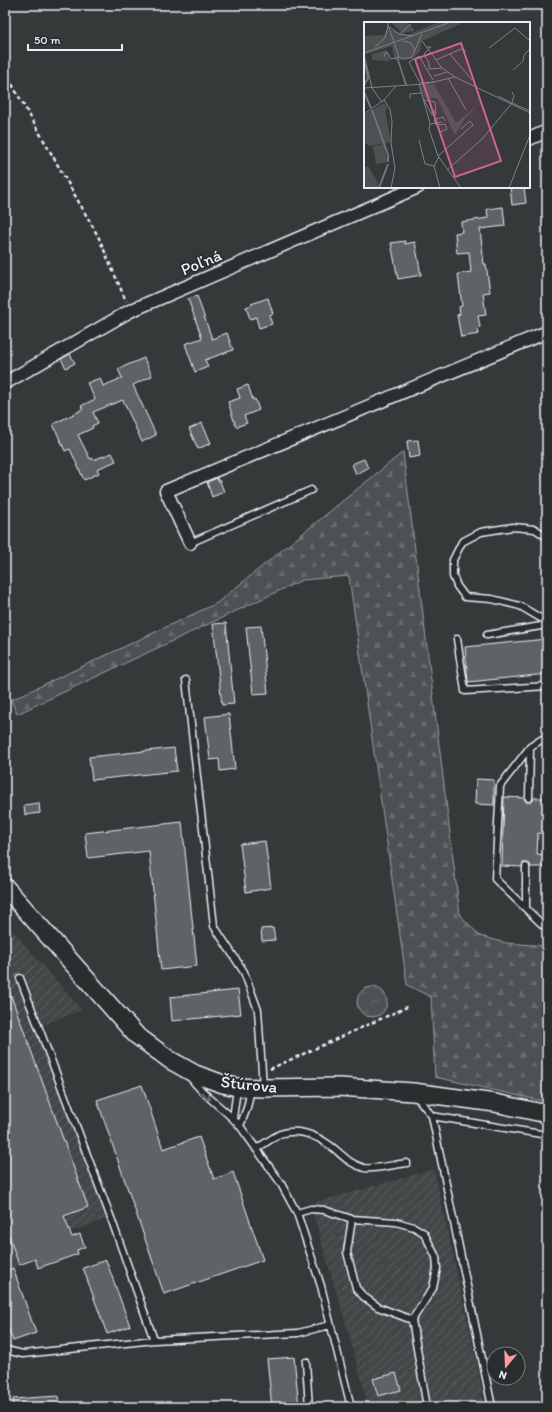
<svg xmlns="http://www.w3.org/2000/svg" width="552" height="1412" font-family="Itim,sans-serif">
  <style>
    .industrial { fill: url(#industrial-furrows) }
    .forest { fill: url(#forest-firs); stroke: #9aa1a5 }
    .park { fill: url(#park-crowns); stroke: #9aa1a5 }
    .building { fill: #5f6365; stroke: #e8f1f8 }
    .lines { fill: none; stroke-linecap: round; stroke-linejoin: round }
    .lane-casing { stroke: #e8f1f8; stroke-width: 9 }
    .street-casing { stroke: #e8f1f8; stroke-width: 15 }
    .secondary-casing { stroke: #e8f1f8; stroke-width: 20 }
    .path { stroke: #e8f1f8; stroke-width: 2.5; stroke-dasharray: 4 3; stroke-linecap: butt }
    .lane { stroke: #2a2d2e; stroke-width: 6 }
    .street { stroke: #2a2d2e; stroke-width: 12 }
    .secondary { stroke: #2a2d2e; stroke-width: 17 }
    .oneway { stroke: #6c7275 }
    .labels { text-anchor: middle; stroke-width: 3.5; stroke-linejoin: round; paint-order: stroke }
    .street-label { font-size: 17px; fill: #e8f1f8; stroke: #2a2d2e }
    .inset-river { fill: none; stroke: #707579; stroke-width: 2 }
    .inset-road { fill: none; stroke: #7d8386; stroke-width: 1 }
    .view { fill: #cf6492; fill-opacity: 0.15; stroke: #cf6492; stroke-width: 2 }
    .inset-edge { fill: none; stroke: #e8f1f8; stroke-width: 2 }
  </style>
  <defs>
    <pattern id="industrial-furrows" width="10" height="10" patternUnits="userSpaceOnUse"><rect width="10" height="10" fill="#424647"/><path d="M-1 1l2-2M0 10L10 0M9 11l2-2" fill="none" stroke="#5d6162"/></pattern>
    <pattern id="forest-firs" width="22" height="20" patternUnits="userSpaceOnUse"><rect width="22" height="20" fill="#4d5152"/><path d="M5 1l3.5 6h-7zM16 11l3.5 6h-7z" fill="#676a6c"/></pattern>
    <pattern id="park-crowns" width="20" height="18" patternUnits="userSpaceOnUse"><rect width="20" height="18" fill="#4d5152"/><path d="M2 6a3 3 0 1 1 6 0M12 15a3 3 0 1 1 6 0" fill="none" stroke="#676a6c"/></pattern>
  </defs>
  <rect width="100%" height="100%" fill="#35393a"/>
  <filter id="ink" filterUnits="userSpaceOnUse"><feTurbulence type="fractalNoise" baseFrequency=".025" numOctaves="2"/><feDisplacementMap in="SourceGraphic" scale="8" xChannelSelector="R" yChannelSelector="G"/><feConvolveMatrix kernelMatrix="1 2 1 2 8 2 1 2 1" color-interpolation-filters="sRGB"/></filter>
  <g filter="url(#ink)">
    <path class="industrial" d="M5,922L82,1010L43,1025L115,1216L15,1252L19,1265L5,1271Z
      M434,1169L479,1373L484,1407H369L342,1311L310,1204Z"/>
    <path class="forest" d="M403,452L460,915L480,936L506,943L547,946V1102L435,1077L431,997L407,985L349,576L302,580L17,714L11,700L217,603Z"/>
    <path class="park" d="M357 1002a15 15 0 1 1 30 0a15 15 0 1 1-30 0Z"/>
    <path class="building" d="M510,187H524L526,203L512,205Z
      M503,207L505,226L480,229L484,264H486L490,292L483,293L486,315L478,316L480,327L478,329L479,334L461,337L457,315L460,314L459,307L462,306L458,274L471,272L469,252L457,253L455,233L462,232L461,222L488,218L487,209Z
      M405,241V244L415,242L421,275L398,279L391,243Z
      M197,296L212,339L227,333L233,350L205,360L208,367L195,372L185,344L202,338L188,299Z
      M268,298L273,314L269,315L272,324L259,328L256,317L250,319L246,307L252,305L251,304Z
      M70,354L75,363L66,368L61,359Z
      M144,358L152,376L133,385L156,435L142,442L123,400L93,412L98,423L92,426L93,428L78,435L90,459L92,458L93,460L112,453L116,461L97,469L99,473L84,480L70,449L65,451L53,424L80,411V410L83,409L81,406L95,399L87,383L100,378L103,386L122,378L118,369Z
      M248,385L253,400L255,399L259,410L244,416L247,423L236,427L228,402L240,398L237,389Z
      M202,423L211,443L198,449L189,429Z
      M418,440L420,456L409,458L407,441Z
      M364,459L368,468L356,474L352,464Z
      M217,478L218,481H220L224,492L212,497L207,482Z
      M226,623L234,704L222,705L213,624Z
      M261,626L268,693L253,694L246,627Z
      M547,639V674L468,682L465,647Z
      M229,714L235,769L220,771L219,759L210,760L205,717Z
      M174,748L177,771L92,780L89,757Z
      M476,779L494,780V805L475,804Z
      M504,797L524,798L526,802H529L533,801L534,798H547V834L538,833L537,854L547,855V867H530V864L526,863H523L522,867L502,866Z
      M39,803L40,813L25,815L24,805Z
      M182,822L197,966L161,970L149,851L88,858L85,833Z
      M265,841L271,888L246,892L240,844Z
      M273,928L275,940L262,941L261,929Z
      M5,982H6L88,1207L64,1216L72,1237L80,1234L85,1247L77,1250L78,1254L38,1268L35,1259L19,1265L9,1236L5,1237Z
      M238,990L241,1014L172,1021L170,997Z
      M142,1085L163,1149L199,1137L214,1179L233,1172L263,1260L164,1294L97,1100Z
      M106,1260L130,1326L107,1334L83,1268Z
      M13,1268L36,1333L13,1341L5,1318V1271Z
      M294,1357L299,1407H272L267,1359Z
      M396,1373L401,1390L378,1396L373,1379Z
      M58,1396L59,1407H13V1399Z"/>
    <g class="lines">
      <defs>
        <path id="lane" d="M547,537L535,529L513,527L481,532L462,542L453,560V576L457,586L465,597L492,599L520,606L547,622
          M190,543L311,490
          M487,635L547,625
          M457,639L465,691L547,686
          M186,680L214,926L244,972L258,1010L263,1087
          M530,747L500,786L495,879L547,929
          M529,798L530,747L547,736
          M526,908V867
          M20,978L111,1218L154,1340
          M190,1077C204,1097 224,1108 240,1126L280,1182L297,1213L321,1286L351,1407
          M416,1096L432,1116L547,1135
          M432,1116L492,1407
          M233,1118L237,1089
          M240,1126L247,1108L251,1089
          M256,1149C264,1144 272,1138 280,1134C301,1127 320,1137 336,1150C346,1159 351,1164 364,1168C372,1170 397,1164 407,1163
          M297,1213L311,1209L324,1210L352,1219L396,1222L414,1227L424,1233L436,1257L437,1268L433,1288L412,1320L427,1407
          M352,1219L347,1252L356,1288L363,1296L378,1307L412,1320
          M5,1349L14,1352L23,1354L154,1340L298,1333L330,1325
          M306,1362L309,1407"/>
        <path id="street" d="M529,139L547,131
          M5,383L130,311L418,187
          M190,543L166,491L547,332"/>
        <path id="secondary" d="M5,887L136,1035L170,1060L195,1074L223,1084L237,1087L263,1088L339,1087L413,1092L495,1103L547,1114"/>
      </defs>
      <use href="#lane" class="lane-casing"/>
      <use href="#street" class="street-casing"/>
      <use href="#secondary" class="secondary-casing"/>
      <path class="path" d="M5,72L98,236L126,301
        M5,911L7,922
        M270,1069L407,1007"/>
      <use href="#lane" class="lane"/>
      <use href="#street" class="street"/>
      <use href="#secondary" class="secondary"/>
    </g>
    <defs><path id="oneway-shaft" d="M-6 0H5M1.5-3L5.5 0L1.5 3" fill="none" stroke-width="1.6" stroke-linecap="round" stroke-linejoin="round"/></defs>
    <use class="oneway" href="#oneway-shaft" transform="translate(206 1096) rotate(41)"/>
  </g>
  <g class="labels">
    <g class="street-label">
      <text transform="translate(201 262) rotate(-23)" y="6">Poľná</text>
      <text transform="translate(249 1084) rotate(6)" y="6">Štúrova</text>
    </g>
  </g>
  <g transform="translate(364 22)">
    <rect width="166" height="166" fill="#35393a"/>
    <path d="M74,0H101L58,19L56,29L49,37L35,38L44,64H41L33,38L31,39L28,24L0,33V27L17,19L23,7L44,13ZM23,28L26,39L8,38V32ZM20,122L23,140L12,142L9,124ZM4,144L14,161V166H0V146Z" fill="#4d5152"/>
    <path d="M70,62L92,101L116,81L102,95L91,113L73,76L60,77L56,64Z" fill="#4d5152"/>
    <path d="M20,81L24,86L21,88L27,120L5,124L0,120V93Z" fill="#4d5152"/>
    <path d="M27,0H44L51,9L38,11ZM22,13L13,23L0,27V14Z" fill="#4d5152"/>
    <path class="inset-river" d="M0,63L4,56L1,41M0,70L7,86M8,88L24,133V140M15,166L24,142"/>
    <path class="inset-road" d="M23,0L35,35M24,4L35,12L48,14M37,11L47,2M39,19L47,21L50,27M58,19L78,46L91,55M11,25L21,16L24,4M63,25H67L60,32L65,41V47L78,46M125,26L151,6L166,19M0,31L87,0M0,32L8,66L18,80M86,32L108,58M20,35L21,31H24L27,37L35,35M33,35L42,63M35,35L40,37L48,35L58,12M72,38L97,27L102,29M149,48L159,39L160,33L166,27M70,54L83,50M84,56L102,88M69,58L55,34L45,40L56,61L71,60M55,62L66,101L65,107L74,134L97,166M0,66L61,62L91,55L166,91M134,74L148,81L150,74L148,70M46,76V72L57,71M20,78L26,87L28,99L27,121L31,146L27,166M60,78L68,93L72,92L70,88M60,78L71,80L72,91M0,92L20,78L32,64M66,102L78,100M81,102L83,107L76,110L73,103ZM72,103L70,98L79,95L81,99M55,118L61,142L70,144M74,134L109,103L106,99L97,107M75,135L70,144L76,166M83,148L118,117L148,81L166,89M145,166L166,113"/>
    <path class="view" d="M97,21L137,139L91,155L51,37Z"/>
    <rect width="166" height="166" class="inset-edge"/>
  </g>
  <rect width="552" height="1412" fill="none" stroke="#2a2d2e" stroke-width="20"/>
  <rect x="10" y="10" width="532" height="1392" fill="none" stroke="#e8f1f8" stroke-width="1.5" filter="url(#ink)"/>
  <g transform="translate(506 1366) rotate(199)"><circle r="19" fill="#2a2d2e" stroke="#767b7f"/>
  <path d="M0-3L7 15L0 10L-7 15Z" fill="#ff9aa2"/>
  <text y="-6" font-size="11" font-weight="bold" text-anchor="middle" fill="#e8f1f8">N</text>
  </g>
  <path d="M28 44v6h94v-6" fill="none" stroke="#e8f1f8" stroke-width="2"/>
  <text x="34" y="44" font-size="12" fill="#e8f1f8" stroke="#2a2d2e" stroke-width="3" paint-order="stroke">50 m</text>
</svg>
